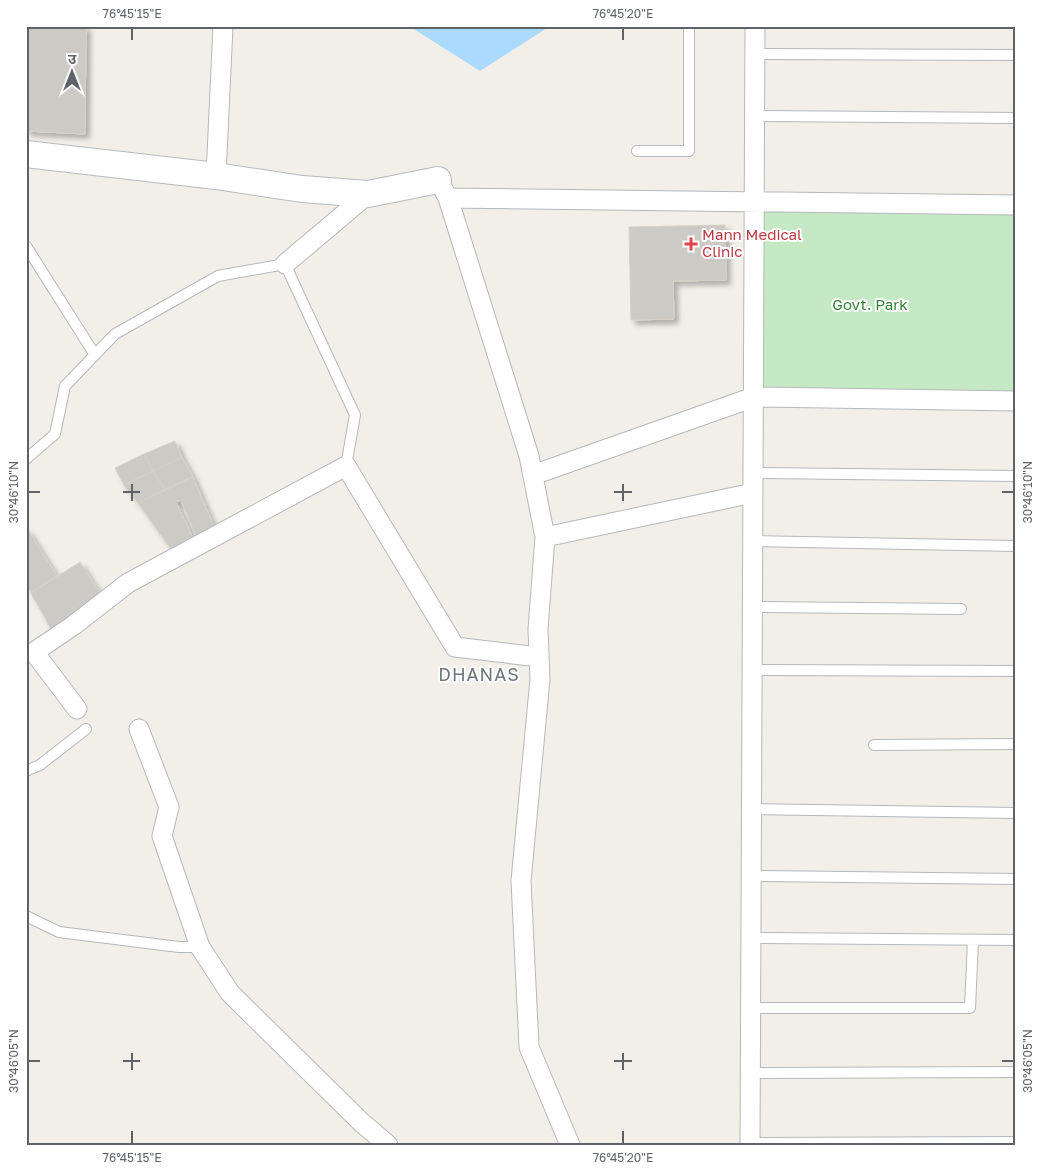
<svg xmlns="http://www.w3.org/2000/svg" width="1042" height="1171" font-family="'Golos Text','Noto Sans Devanagari',sans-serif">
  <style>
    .green { fill: #c5e8c5 }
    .water { fill: #aadaff }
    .building { fill: #cccac5; stroke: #d6d1c6; filter: url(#shadow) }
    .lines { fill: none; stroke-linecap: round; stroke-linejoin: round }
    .lane-casing { stroke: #b5b8bc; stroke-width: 12 }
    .street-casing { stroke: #b5b8bc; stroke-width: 21 }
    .secondary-casing { stroke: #b6babf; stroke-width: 28 }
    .lane { stroke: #fff; stroke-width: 10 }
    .street { stroke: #fff; stroke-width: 19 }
    .secondary { stroke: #fff; stroke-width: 26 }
    .ticks { fill: none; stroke: #5f6368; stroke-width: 2 }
    .health-dot { fill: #e0444e; stroke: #fff; stroke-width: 2 }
    .labels { text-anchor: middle; stroke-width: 4; stroke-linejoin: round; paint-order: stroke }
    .health-label { font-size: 15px; fill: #be3a42; stroke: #fff; text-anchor: start }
    .park-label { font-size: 15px; fill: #348238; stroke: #fff }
    .quarter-label { font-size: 18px; letter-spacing: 1px; fill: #70757a; stroke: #fff }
    .neatline { fill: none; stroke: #5f6368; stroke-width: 2 }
    .ticks-label { font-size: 12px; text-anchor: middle; fill: #5f6368 }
  </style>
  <defs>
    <filter id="shadow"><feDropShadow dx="4.5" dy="4.5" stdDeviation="2.5" flood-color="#0004"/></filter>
  </defs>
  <rect width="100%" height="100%" fill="#f1efe8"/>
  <path class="green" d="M754,210L1016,212V401L754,397Z"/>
  <path class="water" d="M409,26H550L480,71Z"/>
  <path class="building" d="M26,26H86L85,134L26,131Z
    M725,225L726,280L673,281L674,319L631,320L629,227Z
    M175,441L182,457L153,471L144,454Z
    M144,454L153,471L124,485L115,468Z
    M182,457L193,477L165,489L153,471Z
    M153,471L165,489L138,503L124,485Z
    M193,477L215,529L196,536L181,500L176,502L193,538L171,549L138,503Z
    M26,527L57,576L31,593L26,584Z
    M80,562L104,600L55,636L31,593Z"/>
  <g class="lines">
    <defs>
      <path id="lane" d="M755,54L1016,55
        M755,116L1016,118
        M637,151H689V26
        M26,246L95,355
        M26,459L55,434L65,386L115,334L218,276L285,264L355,415L346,466
        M753,473L1016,476
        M753,541L1016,546
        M753,607L961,609
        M752,670L1016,671
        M874,745L1016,744
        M26,771L40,765L86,729
        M752,809L1016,813
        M751,876L1016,879
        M26,916L59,932L179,947H200
        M751,938L1016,940
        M751,1008H970L973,940
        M751,1073L1016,1072
        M750,1143L1016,1142"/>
      <path id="street" d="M216,176L223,26
        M438,180L448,198L529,456L545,537L538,629L540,679L521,881L529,1047L570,1145
        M448,198L1016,205
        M285,264L368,194
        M533,475L754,397L1016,401
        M545,537L753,493
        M77,709L34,652L74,625L128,583L346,466L455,647L539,657
        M139,729L169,807L162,836L200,947L230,993L361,1122L388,1145
        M750,1145L755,26"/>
      <path id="secondary" d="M26,154L216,176L302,189L368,194L438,180"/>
    </defs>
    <use href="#lane" class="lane-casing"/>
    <use href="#street" class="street-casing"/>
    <use href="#secondary" class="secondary-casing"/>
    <use href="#lane" class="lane"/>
    <use href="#street" class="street"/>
    <use href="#secondary" class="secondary"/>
  </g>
  <path class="ticks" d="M132,28V40M623,28V40M132,484V501M623,484V501M28,492H40M123,492H140M614,492H632M1002,492H1014M132,1053V1070M623,1053V1070M28,1061H40M123,1061H140M614,1061H632M1002,1061H1014M132,1131V1144M623,1131V1144"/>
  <path class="health-dot" d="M688.5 236.5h5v5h5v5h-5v5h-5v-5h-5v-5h5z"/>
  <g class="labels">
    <g class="health-label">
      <text x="702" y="240">Mann Medical<tspan x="702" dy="17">Clinic</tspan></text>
    </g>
    <g class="park-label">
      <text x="870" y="310">Govt. Park</text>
    </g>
    <g class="quarter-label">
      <text x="479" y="681">DHANAS</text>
    </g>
  </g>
  <rect width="1042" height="1171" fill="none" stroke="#ffffff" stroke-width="55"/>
  <g transform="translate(72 72)" stroke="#ffffff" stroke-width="4" paint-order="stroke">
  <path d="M0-4L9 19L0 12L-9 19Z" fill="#5f6368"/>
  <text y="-8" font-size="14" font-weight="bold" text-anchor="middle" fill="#5f6368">उ</text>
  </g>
  <rect x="28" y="28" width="986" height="1116" class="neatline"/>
  <g class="ticks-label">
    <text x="132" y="18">76°45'15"E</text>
    <text x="623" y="18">76°45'20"E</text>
    <text transform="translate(14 492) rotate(-90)" y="4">30°46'10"N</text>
    <text transform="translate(1028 492) rotate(-90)" y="4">30°46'10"N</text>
    <text transform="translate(14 1061) rotate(-90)" y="4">30°46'05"N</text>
    <text transform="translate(1028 1061) rotate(-90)" y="4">30°46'05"N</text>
    <text x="132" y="1162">76°45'15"E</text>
    <text x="623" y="1162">76°45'20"E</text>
  </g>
</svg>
